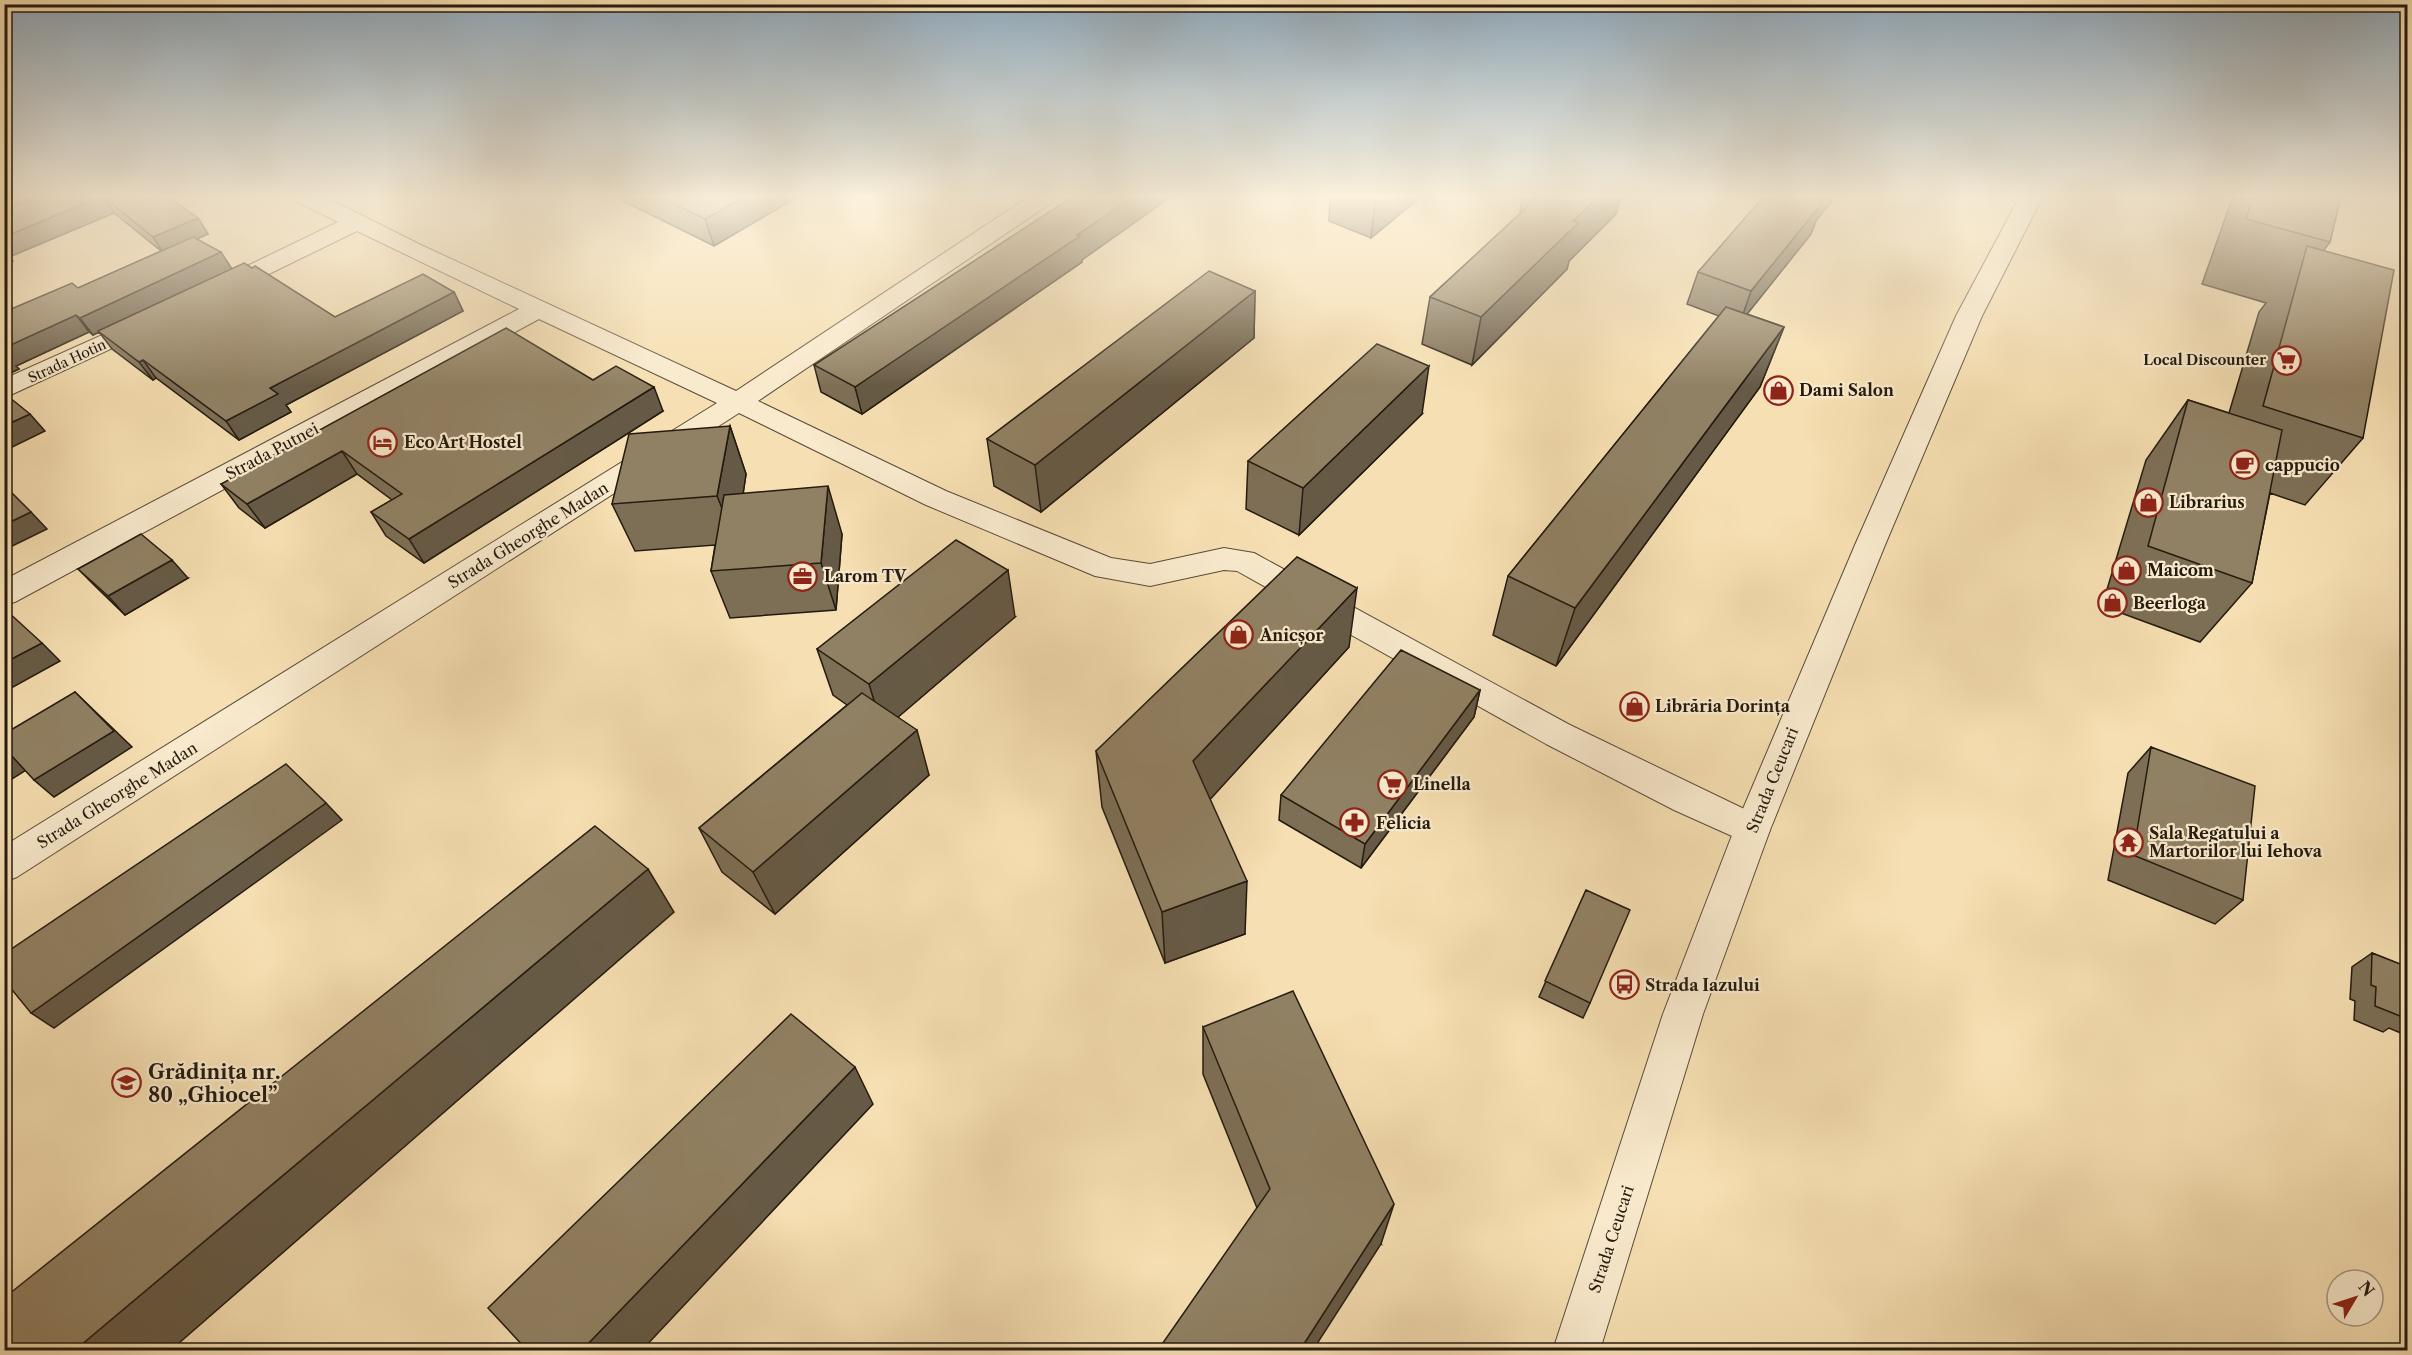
<svg xmlns="http://www.w3.org/2000/svg" width="2412" height="1355" font-family="'Libre Caslon Text',serif">
  <style>
    .lines { fill: none; stroke-linecap: round; stroke-linejoin: round }
    .minor-casing { stroke: #584c38; stroke-width: 2 }
    .tertiary-casing { stroke: #584c38; stroke-width: 2 }
    .minor { fill: #f9eacd; fill-rule: evenodd }
    .tertiary { fill: #f9eacd; fill-rule: evenodd }
    .wall { fill: #7d6f56; stroke: #241b0f; stroke-width: 1.5 }
    .shaded-wall { fill: #665a46; stroke: #241b0f; stroke-width: 1.5 }
    .building { fill: #918164; stroke: #241b0f; stroke-width: 1.5 }
    .labels { text-anchor: middle; stroke-width: 4.5; stroke-linejoin: round; paint-order: stroke }
    .far-poi-label { font-size: 14px; font-weight: bold; fill: #241b0f; stroke: #f9eacd; text-anchor: end }
    .far-street-label { font-size: 14px; fill: #241b0f; stroke: #f9eacd }
    .poi-label { font-size: 16px; font-weight: bold; fill: #241b0f; stroke: #f9eacd; text-anchor: start }
    .street-label { font-size: 16px; fill: #241b0f; stroke: #f9eacd }
    .near-poi-label { font-size: 20px; font-weight: bold; fill: #241b0f; stroke: #f9eacd; text-anchor: start }
  </style>
  <rect width="100%" height="100%" fill="#f6dfb2"/>
  <filter id="stains"><feTurbulence type="fractalNoise" baseFrequency=".00333" numOctaves="4"/><feColorMatrix values="0 0 0 0 .2 0 0 0 0 .09 0 0 0 0 .02 0 0 0 .5 -.17"/></filter>
  <radialGradient id="worn" r=".72"><stop offset=".6" stop-color="#630" stop-opacity="0"/><stop offset="1" stop-color="#630" stop-opacity=".3"/></radialGradient>
  <g class="lines">
    <defs>
      <path id="minor" d="M293,196H323L421,245L736,391L1030,196H1057L1054,201L758,401L946,491L1111,558L1150,564L1224,548L1254,553L1570,725L1765,819L1770,830L1765,841L1752,845L1674,810L1546,744L1237,571L1224,570L1150,586L1095,576L926,505L739,413L17,877L4,882V846L717,403L539,319L15,602L4,605V580L519,309L357,231L230,293L221,295L212,293L209,288L212,283L338,222L296,201Z
        M147,315L156,318L160,323L156,328L4,398V379Z"/>
      <path id="tertiary" d="M2020,196H2043L1982,316L1885,545L1770,830L1703,1014L1600,1350H1553L1663,1014L1734,830L1855,545L1956,316Z"/>
    </defs>
    <use href="#minor" class="minor-casing"/>
    <use href="#tertiary" class="tertiary-casing"/>
    <use href="#minor" class="minor"/>
    <use href="#tertiary" class="tertiary"/>
  </g>
  <path class="wall" d="M4,196H173L169,198L198,218L208,234L197,239L232,269L335,317L454,292L463,311L286,405L291,412L239,440L156,378L153,380L112,349L99,332L93,335L89,332L16,366L19,369L4,376L78,288L161,251L114,213L9,257L13,261L4,265Z
    M613,196H799L714,246Z
    M1330,196H1422L1371,238L1329,221Z
    M1522,196H1621L1616,214L1569,261L1567,269L1472,365L1422,344L1430,297L1521,213L1520,212Z
    M2233,196H2341L2330,242L2324,250L2363,438L2305,505L2270,493L2252,583L2200,642L2102,606L2146,460L2188,400L2229,413L2259,312L2266,303L2202,284Z
    M1816,221L1811,234L1747,314L1784,327L1760,387L1556,666L1493,635L1508,576L1719,316L1687,304L1698,272Z
    M1082,260V262L862,414L821,392L814,365Z
    M1255,291L1254,338L1041,512L994,486L987,439Z
    M593,380L663,411L424,563L386,536L371,512L392,500L357,474L265,528L239,508L221,484Z
    M1422,414L1299,535L1246,509L1248,461Z
    M730,426L746,474L743,493L842,534L836,610L730,618L711,571L715,545L635,551L612,504Z
    M78,569L188,578L125,615L96,587Z
    M1015,617L898,717L929,775L775,914L722,872L699,828L847,705L833,695L817,649Z
    M1349,647L1210,799L1245,934L1165,963L1102,807L1096,751Z
    M1480,690L1474,717L1361,868L1279,820L1281,795Z
    M2151,747L2243,900L2215,924L2108,880L2128,773Z
    M1586,890L1590,1003L1583,1018L1539,997Z
    M2372,953L2404,966L2405,961L2408,959V1036L2389,1028L2383,1032L2354,1020L2355,1001L2350,999L2352,967Z
    M1203,1027L1381,1244L1257,1208L1203,1074Z
    M2408,1229V1257L2405,1231Z"/>
  <path class="shaded-wall" d="M4,196H41L4,212Z
    M102,196L114,213L9,257L13,261L4,265V237Z
    M746,196H799L714,246L705,219Z
    M1134,196H1172L1082,260V262L862,414L855,387Z
    M1376,196H1422L1371,238Z
    M1599,196H1621L1616,214L1569,261L1567,269L1472,365L1481,317L1573,221Z
    M1822,196H1836L1816,221L1811,234L1740,323L1751,291Z
    M198,218L208,234L164,254L153,237Z
    M221,252L232,269L93,335L80,318Z
    M1255,291L1254,338L1041,512L1035,465Z
    M454,292L463,311L286,405L291,412L239,440L226,421L270,388Z
    M76,315L89,332L16,366L19,369L4,376V348Z
    M1784,327L1760,387L1556,666L1575,608Z
    M143,360L156,378L153,380L139,362Z
    M1429,366L1422,414L1299,535L1303,488Z
    M654,387L663,411L424,563L409,539Z
    M30,414L45,431L4,451V426Z
    M730,426L746,474L736,543L717,496Z
    M342,451L357,474L265,528L247,504Z
    M828,486L842,534L836,610L821,563Z
    M31,512L47,529L4,550V525Z
    M172,560L188,578L125,615L108,596Z
    M1008,570L1015,617L883,730L869,684Z
    M1357,588L1349,647L1194,817L1193,761Z
    M42,643L60,661L4,692V663Z
    M1480,690L1474,717L1361,868L1365,844Z
    M75,692L132,747L54,797L34,780Z
    M917,730L929,775L775,914L753,872Z
    M9,753L28,769L4,784V755Z
    M326,803L342,820L54,1028L31,1013Z
    M648,869L674,912L171,1350H75Z
    M1247,881L1245,934L1165,963L1162,912Z
    M855,1067L873,1104L642,1350H582Z
    M1394,1204L1381,1244L1313,1350H1300Z"/>
  <path class="building" d="M40,196H102L4,237V210Z
    M102,196H166L198,218L153,237Z
    M658,196H746L705,219Z
    M1074,196H1134L1077,235L1080,236L855,387L814,365Z
    M1539,196H1599L1573,221L1578,223L1481,317L1430,297Z
    M1764,196H1822L1819,201L1823,202L1751,291L1698,272Z
    M2253,196H2341L2330,242L2246,219Z
    M193,237L221,252L80,318L76,315L4,348V312L72,283L78,288Z
    M2307,246L2394,270L2363,438L2263,406Z
    M244,263L252,268L255,266L335,317L423,274L454,292L270,388L278,394L226,421L143,360L139,362L98,331Z
    M1209,271L1255,291L1035,465L987,439Z
    M1726,307L1784,327L1575,608L1508,576Z
    M506,328L593,380L616,366L654,387L409,539L371,512L402,494L342,451L247,504L221,484Z
    M1377,344L1429,366L1303,488L1248,461Z
    M4,393L30,414L4,426Z
    M2188,400L2282,430L2252,583L2148,546Z
    M730,426L717,496L612,504L629,434Z
    M4,485L31,512L4,525Z
    M828,486L821,563L711,571L724,495Z
    M141,534L172,560L108,596L78,569Z
    M956,540L1008,570L869,684L817,649Z
    M1297,557L1357,588L1193,761L1247,881L1162,912L1096,751Z
    M7,611L42,643L4,663V613Z
    M1401,650L1480,690L1365,844L1281,795Z
    M75,692L114,731L34,780L9,753L4,755V734Z
    M862,693L917,730L753,872L699,828Z
    M2151,747L2255,786L2243,900L2133,855Z
    M286,764L326,803L31,1013L4,980V954Z
    M595,826L648,869L75,1350H4V1298Z
    M1586,890L1630,910L1590,1003L1545,981Z
    M2372,953L2408,967V1012L2405,1011V1018L2375,1006L2376,987L2371,985Z
    M1293,991L1394,1204L1300,1350H1158L1270,1189L1203,1027Z
    M791,1014L855,1067L582,1350H527L488,1308Z"/>
  <linearGradient id="sky" x2="0" y2="1"><stop stop-color="#91aabc"/><stop offset="0.51" stop-color="#fbf1dc"/><stop offset="1" stop-color="#fbf1dc" stop-opacity="0"/></linearGradient>
  <rect width="2412" height="386" fill="url(#sky)"/>
  <defs>
    <symbol id="supermarket-ring" viewBox="-11 -11 22 22"><circle r="9.5" fill="#f9eacd" stroke="#8f2418" stroke-width="1.5"/><path d="M-6-5.5h2.5l.6 2H6L4.5 2H-2.5L-4.4-4H-6ZM-1.5 3.2a1.3 1.3 0 1 0 .1 0ZM3 3.2a1.3 1.3 0 1 0 .1 0Z" fill="#8f2418"/></symbol>
    <symbol id="shop-ring" viewBox="-11 -11 22 22"><circle r="9.5" fill="#f9eacd" stroke="#8f2418" stroke-width="1.5"/><path d="M-5-2.5h2.3a2.7 3.5 0 0 1 5.4 0H5L5.5 6h-11ZM-1.5-2.5h3a1.5 2.3 0 0 0-3 0Z" fill="#8f2418"/></symbol>
    <symbol id="hotel-ring" viewBox="-11 -11 22 22"><circle r="9.5" fill="#f9eacd" stroke="#8f2418" stroke-width="1.5"/><path d="M-6-4.5h1.5V1H6V5H4.5V3h-9V5H-6ZM-4 0a1.8 1.8 0 1 1 3.6 0ZM.5 0V-2.5h3Q6-2.5 6 0Z" fill="#8f2418"/></symbol>
    <symbol id="cafe-ring" viewBox="-11 -11 22 22"><circle r="9.5" fill="#f9eacd" stroke="#8f2418" stroke-width="1.5"/><path d="M-5.5-4.5H6V0H3Q3 3.5 0 3.5H-2.5Q-5.5 3.5-5.5 0ZM3-3.2v2h1.7v-2ZM-6 4.5H4V6H-6Z" fill="#8f2418"/></symbol>
    <symbol id="office-ring" viewBox="-11 -11 22 22"><circle r="9.5" fill="#f9eacd" stroke="#8f2418" stroke-width="1.5"/><path d="M-6-3h4V-5.5h4V-3h4V5H-6ZM-1-4.5V-3h2v-1.5ZM-6 0V1H6V0Z" fill="#8f2418"/></symbol>
    <symbol id="pharmacy-ring" viewBox="-11 -11 22 22"><circle r="9.5" fill="#f9eacd" stroke="#8f2418" stroke-width="1.5"/><path d="M-2-6h4v4h4v4h-4v4h-4v-4h-4v-4h4Z" fill="#8f2418"/></symbol>
    <symbol id="temple-ring" viewBox="-11 -11 22 22"><circle r="9.5" fill="#f9eacd" stroke="#8f2418" stroke-width="1.5"/><path d="M0-6L5-2H3V0L6.5 2.5H4V6H1.5V3h-3V6H-4V2.5H-6.5L-3 0V-2H-5Z" fill="#8f2418"/></symbol>
    <symbol id="bus-ring" viewBox="-11 -11 22 22"><circle r="9.5" fill="#f9eacd" stroke="#8f2418" stroke-width="1.5"/><path d="M-5-6H5V4H4V6H2V4H-2V6H-4V4H-5ZM-3.5-4V0h7V-4ZM-3.5 1.2v1.5H-2V1.2ZM2 1.2v1.5H3.5V1.2Z" fill="#8f2418"/></symbol>
    <symbol id="school-ring" viewBox="-11 -11 22 22"><circle r="9.5" fill="#f9eacd" stroke="#8f2418" stroke-width="1.5"/><path d="M0-5L7-2L0 1L-7-2ZM-4 1L0 2.5L4 1V4Q0 6-4 4Z" fill="#8f2418"/></symbol>
  </defs>
  <g fill-rule="evenodd">
    <use href="#supermarket-ring" x="2270" y="344" width="33" height="33"/>
    <use href="#shop-ring" x="1762" y="374" width="33" height="33"/>
    <use href="#hotel-ring" x="366" y="426" width="33" height="33"/>
    <use href="#cafe-ring" x="2228" y="448" width="33" height="33"/>
    <use href="#shop-ring" x="2132" y="486" width="33" height="33"/>
    <use href="#shop-ring" x="2110" y="554" width="33" height="33"/>
    <use href="#office-ring" x="786" y="560" width="33" height="33"/>
    <use href="#shop-ring" x="2096" y="586" width="33" height="33"/>
    <use href="#shop-ring" x="1222" y="618" width="33" height="33"/>
    <use href="#shop-ring" x="1618" y="690" width="33" height="33"/>
    <use href="#supermarket-ring" x="1376" y="768" width="33" height="33"/>
    <use href="#pharmacy-ring" x="1338" y="806" width="33" height="33"/>
    <use href="#temple-ring" x="2112" y="826" width="33" height="33"/>
    <use href="#bus-ring" x="1608" y="968" width="33" height="33"/>
    <use href="#school-ring" x="110" y="1066" width="33" height="33"/>
  </g>
  <g class="labels">
    <g class="far-poi-label">
      <text x="2266" y="365">Local Discounter</text>
    </g>
    <g class="far-street-label">
      <text transform="translate(67 361) rotate(-25)" y="5">Strada Hotin</text>
    </g>
    <g class="poi-label">
      <text x="1799" y="396">Dami Salon</text>
      <text x="404" y="448">Eco Art Hostel</text>
      <text x="2265" y="471">cappucio</text>
      <text x="2169" y="508">Librarius</text>
      <text x="2147" y="576">Maicom</text>
      <text x="824" y="582">Larom TV</text>
      <text x="2133" y="609">Beerloga</text>
      <text x="1260" y="641">Anicșor</text>
      <text x="1655" y="712">Librăria Dorința</text>
      <text x="1413" y="790">Linella</text>
      <text x="1376" y="829">Felicia</text>
      <text x="2149" y="839">Sala Regatului a<tspan x="2149" dy="18">Martorilor lui Iehova</tspan></text>
      <text x="1645" y="991">Strada Iazului</text>
    </g>
    <g class="street-label">
      <text transform="translate(272 451) rotate(-28)" y="6">Strada Putnei</text>
      <text transform="translate(528 535) rotate(-32)" y="6">Strada Gheorghe Madan</text>
      <text transform="translate(1772 780) rotate(-68)" y="6">Strada Ceucari</text>
      <text transform="translate(117 795) rotate(-32)" y="6">Strada Gheorghe Madan</text>
      <text transform="translate(1611 1239) rotate(-72)" y="6">Strada Ceucari</text>
    </g>
    <g class="near-poi-label">
      <text x="148" y="1079">Grădinița nr.<tspan x="148" dy="23">80 „Ghiocel”</tspan></text>
    </g>
  </g>
  <rect width="2412" height="1355" fill="none" stroke="#f6dfb2" stroke-width="24"/>
  <rect x="6" y="6" width="2400" height="1343" fill="none" stroke="#241b0f" stroke-width="3"/>
  <rect x="12" y="12" width="2388" height="1331" fill="none" stroke="#241b0f" stroke-width="1.5"/>
  <g transform="translate(2355 1298) rotate(51)"><circle r="28" fill="#f9eacd" stroke="#a49781" stroke-width="1.5"/>
  <path d="M0-4.5L10 22L0 15L-10 22Z" fill="#8f2418"/>
  <text y="-9" font-size="16" font-weight="bold" text-anchor="middle" fill="#241b0f">N</text>
  </g>
  <rect width="100%" height="100%" filter="url(#stains)"/>
  <rect width="100%" height="100%" fill="url(#worn)"/>
</svg>
